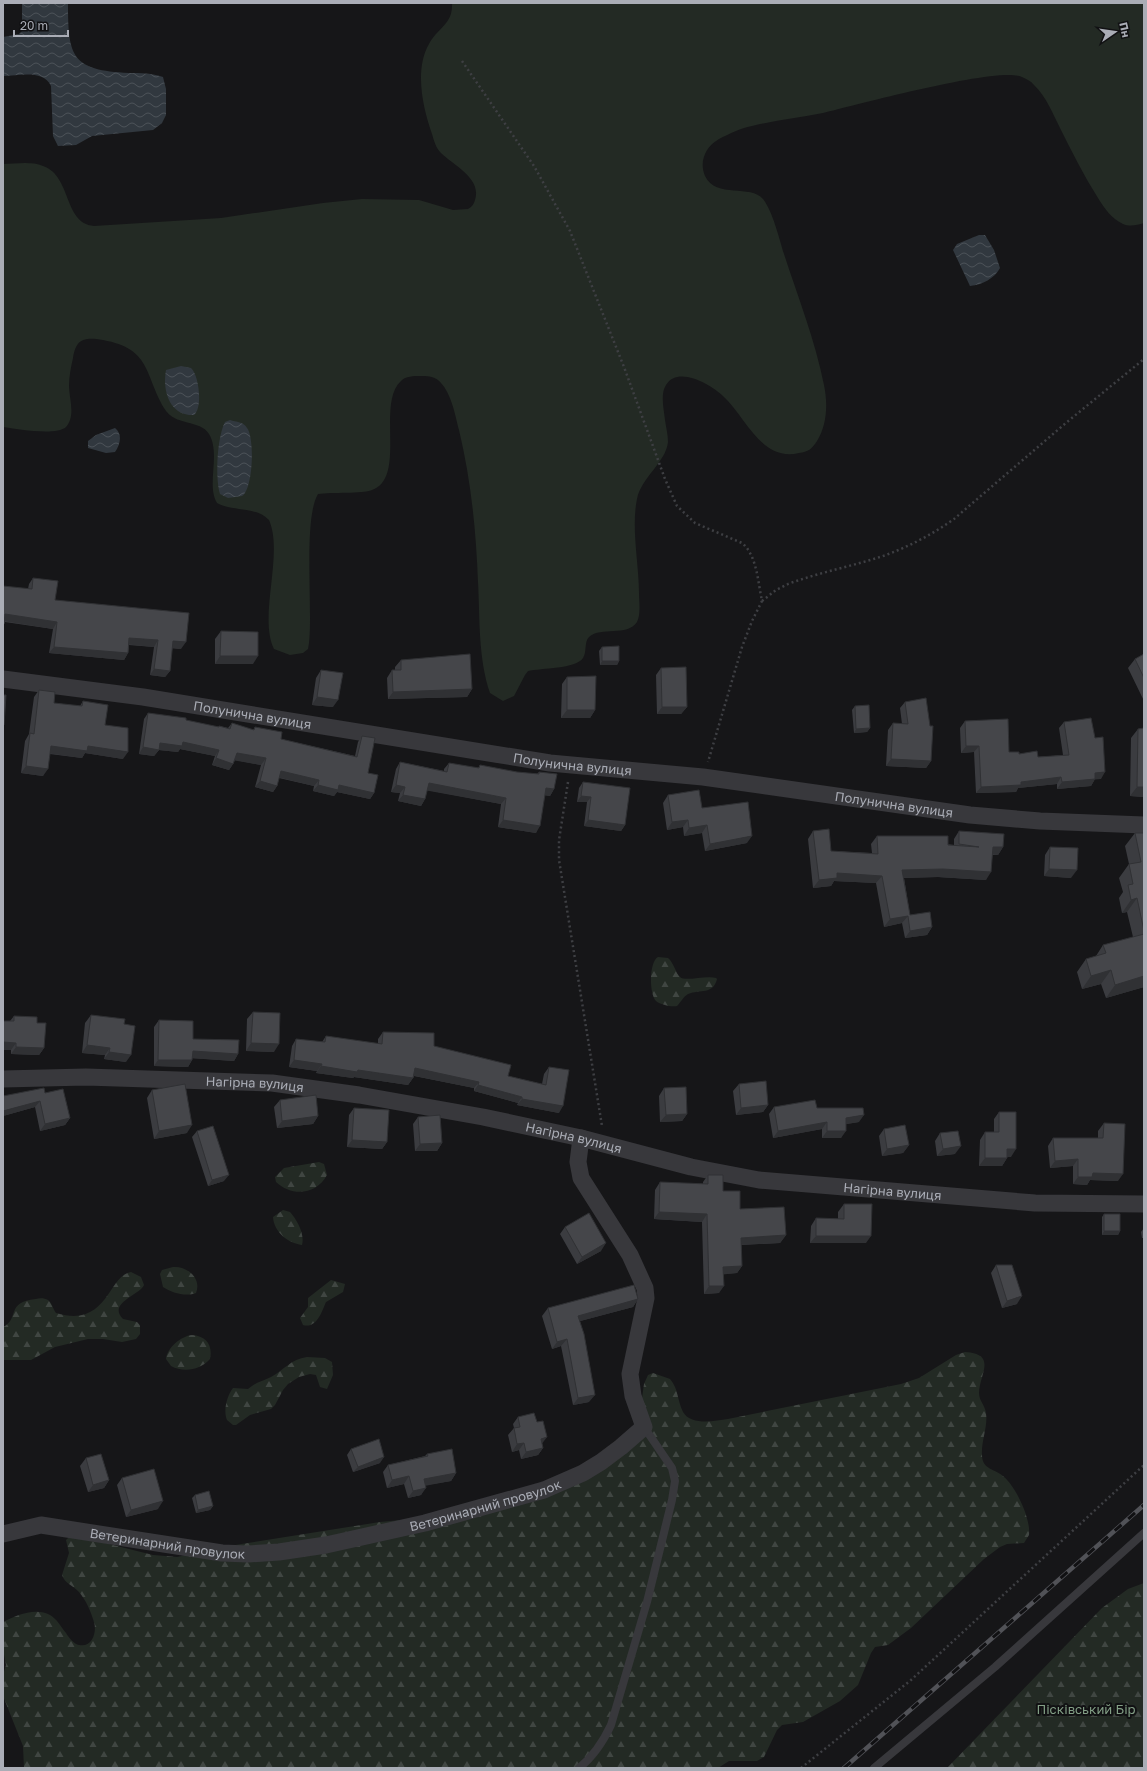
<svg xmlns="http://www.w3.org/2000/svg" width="1147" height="1771" font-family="'Golos Text',sans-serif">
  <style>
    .grass { fill: #232a24 }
    .forest { fill: url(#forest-firs) }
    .water { fill: url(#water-waves) }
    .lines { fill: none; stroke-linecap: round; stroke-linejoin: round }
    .path { stroke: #3e3f43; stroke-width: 2.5; stroke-dasharray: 2 3; stroke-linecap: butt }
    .service { stroke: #38383c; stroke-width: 8 }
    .minor { stroke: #38383c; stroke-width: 17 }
    .rail-casing { stroke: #515257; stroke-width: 4.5 }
    .rail { stroke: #111113; stroke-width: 3; stroke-dasharray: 9; stroke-linecap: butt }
    .wall { fill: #3b3c40 }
    .shaded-wall { fill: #303134 }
    .building { fill: #45464a; stroke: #303134 }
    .labels { text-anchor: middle; stroke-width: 4; stroke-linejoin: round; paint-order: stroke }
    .street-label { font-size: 13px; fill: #aaadb6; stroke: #111113 }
    .park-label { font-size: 13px; fill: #839f86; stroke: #111113 }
  </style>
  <defs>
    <pattern id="forest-firs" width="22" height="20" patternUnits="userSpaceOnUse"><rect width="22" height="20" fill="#232a24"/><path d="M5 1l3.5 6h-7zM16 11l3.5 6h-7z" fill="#404642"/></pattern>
    <pattern id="water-waves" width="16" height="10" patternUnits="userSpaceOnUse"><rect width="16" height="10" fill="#31383f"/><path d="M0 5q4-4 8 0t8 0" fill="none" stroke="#4c5258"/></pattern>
  </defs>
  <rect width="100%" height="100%" fill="#161618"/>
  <path class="grass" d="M452,3H1144V223C1137,225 1130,227 1123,224C1112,219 1104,208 1098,198C1084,176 1072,152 1060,128C1053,114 1046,96 1034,85C1031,81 1026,79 1022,77C999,66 857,105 823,113C800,118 775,120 752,126C740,128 729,134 719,139C705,147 699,162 705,176C716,199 751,184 763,199C773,212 779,238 784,254C798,297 815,340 824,385C828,404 827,425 817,441C812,449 808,452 799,453C761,462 746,417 723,396C712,385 678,365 666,385C660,394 664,410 665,420C666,427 668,435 668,442C666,462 641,478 637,499C631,528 639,564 639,593C639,601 641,614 637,622C627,637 601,626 589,637C584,642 587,652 583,658C576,669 541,668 528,671L525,675L514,696L503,701L490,693C478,658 480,618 478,582C476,530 471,480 459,430C455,414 451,391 438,380C433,376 426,376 421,376C413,376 406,376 401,381C376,403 407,478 372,490C362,494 332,492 318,494C303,519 313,609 309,643L308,649L303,653L290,655L274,649C258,617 284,554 269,520C255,506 234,512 217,503C206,485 221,454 209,434C200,419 175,427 164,408C144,373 151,349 103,340C84,337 76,339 73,358C71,367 69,376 69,386C69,398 76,416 66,427C56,436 17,429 3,427V164C16,164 31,161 43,166C72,176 63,223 94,226L221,218L323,203L362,199L419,200L453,210L468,209C472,207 474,204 475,200C482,178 453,165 441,153C436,148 434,141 432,134C423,108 414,70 429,44C438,27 453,25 452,3Z"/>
  <path class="forest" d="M658,957L668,958C674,963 675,972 680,977C685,982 706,975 716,978L717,979C713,995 700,989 688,994C683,997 681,1002 677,1006C671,1007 661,1005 656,1001C649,994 649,962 658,957Z
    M319,1162L324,1164L327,1175C316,1195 292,1197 276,1182L275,1177L284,1168Z
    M283,1210L290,1212C297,1220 305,1234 302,1245C288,1243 274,1232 273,1217Z
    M173,1267C187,1266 202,1278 196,1293C186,1297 172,1293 163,1287L160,1274L162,1270Z
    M131,1272L141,1277L144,1285C140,1295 107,1303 123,1319L137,1322L140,1325V1334L136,1339L122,1342L103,1339H88L55,1347L31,1360H3V1327C20,1319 5,1302 36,1299C40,1298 44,1298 48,1300C52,1303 53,1309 56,1313C108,1329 108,1275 131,1272Z
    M331,1280L345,1284L343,1292L326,1302C322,1311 317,1329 303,1325L300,1318L308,1307V1298Z
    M192,1335C206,1336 213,1345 210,1359C200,1370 184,1373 171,1366L166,1359C167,1348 181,1336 192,1335Z
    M965,1352C998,1354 979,1375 979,1393C979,1401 985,1405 986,1413C988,1427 981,1441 982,1455C982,1470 996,1469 1004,1477C1016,1487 1031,1519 1029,1535L1024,1543L1007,1544L1000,1547L984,1559L911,1628L888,1645L875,1647L871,1653L858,1685L840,1701L803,1722L782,1725L777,1730L764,1757L757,1761H729L718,1768H24L23,1746L3,1696V1675L6,1665L3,1649V1622C16,1615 36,1607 50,1615C57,1619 61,1627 66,1633C69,1638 74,1644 79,1645C93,1648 97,1631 94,1622C91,1612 86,1600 79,1592C73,1585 65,1584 62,1575L69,1553L66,1540L69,1537L97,1541L153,1555L177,1557L229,1546L380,1522L412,1519L460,1521L471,1519L636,1441L644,1384L648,1375L653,1373L670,1379C679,1390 677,1400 683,1412C691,1426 715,1421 728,1419L901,1384L919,1378L956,1355Z
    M307,1357L325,1358L332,1362L333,1375L327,1389L320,1387L316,1375L310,1374L299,1377L288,1384L283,1390L275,1405L271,1409L250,1415L236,1425H233L227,1420C223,1410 227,1396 233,1388L248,1389C258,1381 261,1382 271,1377C284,1370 291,1359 307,1357Z
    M1144,1583V1768H947L1102,1608L1128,1589Z"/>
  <path class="water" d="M22,3H68C68,58 72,70 129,73C140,73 152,73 163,77L166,89V115L162,123L153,130L92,136L76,145L58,146L53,136L51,86C43,69 19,76 3,76V37L19,34L22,31Z
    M979,235H985L994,250L1000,268C995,278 982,285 970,286L953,250L957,244Z
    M181,366L191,368C199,375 203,408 194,415C170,416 162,391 166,370Z
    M230,420C236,422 244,422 247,428C255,438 253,490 242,496L228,498L220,494C215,478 217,437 225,422Z
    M115,428C123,434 120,445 115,452L106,453L88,448V441L96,435Z"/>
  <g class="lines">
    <path class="path" d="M462,61L534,166L570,231L624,367L665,479L677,506L695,523L742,543C757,555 758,583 762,601L752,621L742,647L708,762
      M762,601L776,590L788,584C820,572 854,566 886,555C910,546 933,534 954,519L1067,422L1144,359
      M568,782L559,840V860L602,1126
      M801,1768L911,1680L1144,1465"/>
    <path class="service" d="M579,1768C594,1756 603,1742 611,1725L647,1602L672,1500L675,1481L672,1468L644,1427
      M874,1768L995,1667L1144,1533"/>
    <g class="minor">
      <path id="s1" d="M3,679L143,697L550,763L703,777L970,815L1040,821L1144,825"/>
      <path id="s2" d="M3,1079L86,1077L272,1083L359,1095L483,1117L581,1138L691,1167L759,1180L1035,1203L1144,1204"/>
      <path id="s3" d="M3,1534L41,1525L222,1553L248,1554L279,1552L326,1545L425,1523L544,1490L583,1473L601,1462L621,1447L644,1427L633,1396L630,1374L646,1298L645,1288L630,1255L581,1178L578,1162L581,1138"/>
    </g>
    <defs>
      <path id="rail" d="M844,1768L1144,1505"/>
    </defs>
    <use href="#rail" class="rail-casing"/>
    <use href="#rail" class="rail"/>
  </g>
  <path class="wall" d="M33,578L55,600L181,649L172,648L170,671L165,677L150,675L154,647L129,645L128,653L124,660L49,653L53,629L5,622L3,626V586L28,589L29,584Z
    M221,631L253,664H215V639Z
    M602,647L619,661L617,665H600L599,651Z
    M1144,654V701L1128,668L1135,659Z
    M401,660L472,689L467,697L388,699L387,678L392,670H395V667Z
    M661,668L687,707L681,714H657L656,675Z
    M321,670L333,707L312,705L316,678Z
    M567,677L595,710L590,718H561L562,684Z
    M39,690L54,703L80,706L83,701L105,725L123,759L85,753L82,758L50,754L43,776L21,773L25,741L29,734L34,697Z
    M905,702L931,761L926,768L886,766L888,730L893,723L902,724L900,708Z
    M855,706L870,728L867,732L854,733L852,710Z
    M148,713L218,727L219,726L228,728L232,723L253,730L255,727L281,739L355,756L358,742L362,736L368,773L374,793L370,799L337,792L334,796L313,791L314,786L279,778L277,786L273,792L255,787L261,765L235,760L233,764L229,770L212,765L215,756L180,749L178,752L159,750L154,756L139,754L144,719Z
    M965,721L1009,752L1038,757L1063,755L1059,728L1064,722L1101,779H1095L1091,786L1057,789V784L1018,788L1016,792L976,793L974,752L961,753L960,728Z
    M1144,728V797L1130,796L1131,738L1138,729Z
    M400,762L444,771V769L449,763L478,768L480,765L517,772L537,774L539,772L554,789L550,796L545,795L536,833L498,827L501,804L427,790L425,799L421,806L398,801L400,793L391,792L396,769Z
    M583,782L625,825L621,831L584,826L587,802H577L579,788Z
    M668,795L702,808L747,843L705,851L702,833L684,836L683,827L667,830L663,803Z
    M813,831L831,851L872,853L871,844L877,836L954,845V839L959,831L1003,847L998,855H992L986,880L938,877L904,878L910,915L932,927L927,935L905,938L902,923L884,927L876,883L834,881L831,886L813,888L808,839Z
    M1135,833H1144V987L1106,998L1101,984L1082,989L1077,972L1086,959L1096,956L1103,945L1133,937L1127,912L1122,913L1119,898L1123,892L1119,878L1129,864L1125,846Z
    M1050,847L1071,878L1044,876L1045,855Z
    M253,1012L274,1052L246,1051L247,1019Z
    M91,1015L126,1062L104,1059L105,1055L82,1053L85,1023Z
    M14,1016L37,1023L44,1048L39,1055L11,1054V1050H3V1021H10Z
    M159,1020L193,1039L238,1054L234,1061L192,1058V1060L188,1067L154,1066V1027Z
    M383,1032L434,1046L508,1076L542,1084L544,1074L549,1067L559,1113L517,1105L518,1103L474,1091V1088L414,1076L413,1078L408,1085L354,1077L353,1078L316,1073L317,1071L289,1067L292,1046L296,1039L322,1042L326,1036L378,1044V1039Z
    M739,1084L768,1105L763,1112L736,1115L733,1091Z
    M664,1088L687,1114L682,1121L660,1122L659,1096Z
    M152,1090L187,1133L154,1139L147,1098Z
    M45,1093L70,1118L65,1125L40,1131L35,1107L3,1116Z
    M280,1100L318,1116L313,1124L277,1128L274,1107Z
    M774,1107L817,1108L859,1122L846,1124L841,1138H822V1129L773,1138L769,1114Z
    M354,1108L387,1142L382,1149L347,1147L349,1115Z
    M999,1112L1011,1157H1007V1158L1002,1166H979L980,1140L985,1132H994V1119Z
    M418,1117L442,1143L437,1151H415L413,1124Z
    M1104,1123L1118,1181L1090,1180L1087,1185L1073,1184V1166L1050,1168L1048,1146L1053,1138H1098V1131Z
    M884,1129L909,1145L903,1153L882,1156L879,1136Z
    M197,1131L224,1181L208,1186L192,1137Z
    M940,1133L955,1154L937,1156L935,1141Z
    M708,1175L740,1209L786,1235L780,1243L741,1245L742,1266L737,1273L723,1274L719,1293L704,1294L702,1222L654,1219L655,1190L660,1182L703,1184V1182Z
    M844,1204L866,1243H810L811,1226L816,1218L838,1219V1212Z
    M1104,1214L1120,1231L1118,1235H1102V1217Z
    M565,1227L601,1251L577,1264L560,1234Z
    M1144,1228V1238H1142L1141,1232Z
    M996,1265L1017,1304L1002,1308L991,1273Z
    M638,1299L633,1307L580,1321L589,1402L573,1405L561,1346L552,1349L542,1316L548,1308Z
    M518,1417L543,1448L538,1455L521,1459L519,1450L512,1452L508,1435L514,1428L513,1424Z
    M351,1449L380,1463L353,1472L347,1455Z
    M427,1454L456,1473L451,1481L426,1485L421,1495L408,1498L404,1484L387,1488L383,1472L388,1465L425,1456Z
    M86,1458L109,1480L104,1488L88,1492L80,1466Z
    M122,1478L158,1509L126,1517L117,1485Z
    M195,1495L213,1506L210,1510L196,1513L192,1498Z"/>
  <path class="shaded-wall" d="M5,614L57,622L53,629L3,621Z
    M129,638L158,640L154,647L124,644Z
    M173,641L186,642L181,649L169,648Z
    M54,647L128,653L124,660L49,653Z
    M220,656H258L253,664H215Z
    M602,661H619L617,665H600Z
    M154,669L170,671L165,677L150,675Z
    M472,689L467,697L388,699L393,692Z
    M317,697L338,700L333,707L312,705Z
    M662,707H687L681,714H657Z
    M567,710H595L590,718H561Z
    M870,728L867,732L854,733L856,729Z
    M183,742L219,750L215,756L180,749L178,752L159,750L154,756L139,754L143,747L160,743Z
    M51,746H88L128,752L123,759L85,753L82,758L46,753Z
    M966,746H979L974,752L961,753Z
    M237,753L266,758L261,765L232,760Z
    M216,758L233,764L229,770L212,765Z
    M891,759L931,761L926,768L886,766Z
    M26,766L48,769L43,776L21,773Z
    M281,771L319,780L314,786L277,777Z
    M1105,772L1101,779L1090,780L1095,773Z
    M1061,777L1057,784L1018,788L1016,792L976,793L981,787Z
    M1095,779L1091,786L1057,789L1062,782Z
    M260,781L277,786L273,792L255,787Z
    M429,783L506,798L501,804L424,790Z
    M318,785H339L374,793L370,799L337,792L334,796L313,791Z
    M396,785L405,787L400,793L391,792Z
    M1137,787H1144V797L1130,796Z
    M546,788L554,789L550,796L541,795Z
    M403,795L425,799L421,806L398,801Z
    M581,796L591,797L587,802H577Z
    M503,820L540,826L536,833L498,827Z
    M588,820L625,825L621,831L584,826Z
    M688,820L683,827L667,830L672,822Z
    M707,825L702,833L684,836L689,828Z
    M752,836L747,843L705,851L710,844Z
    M993,847H1003L998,855L987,854Z
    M943,869L991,872L986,880L938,877L897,878L902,870Z
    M1049,869L1077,870L1071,878L1044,876Z
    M837,873L882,876L876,883L834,881L831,886L813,888L819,880Z
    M1137,898L1127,912L1122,913L1131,900Z
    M908,916L902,923L884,927L890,919Z
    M932,927L927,935L905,938L910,931Z
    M1111,970L1101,984L1082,989L1091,976Z
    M1144,976V987L1106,998L1115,985Z
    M3,1042L16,1043L11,1050H3Z
    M251,1043L279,1044L274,1052L246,1051Z
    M87,1045L110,1048L105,1055L82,1053Z
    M16,1047L44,1048L39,1055L11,1054Z
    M193,1051L238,1054L234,1061L188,1058Z
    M109,1052L131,1055L126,1062L104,1059Z
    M158,1060H192L188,1067L154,1066Z
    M294,1060L322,1064L317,1071L289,1067Z
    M321,1066L358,1070L413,1078L408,1085L354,1077L353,1078L316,1073Z
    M415,1068L479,1082L474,1088L410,1075Z
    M478,1085L522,1097L518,1103L474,1091Z
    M522,1099L563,1106L559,1113L517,1105Z
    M40,1101L35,1107L3,1116V1111Z
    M768,1105L763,1112L736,1115L741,1108Z
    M687,1114L682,1121L660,1122L666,1115Z
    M864,1115L859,1122L841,1125L846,1118Z
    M318,1116L313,1124L277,1128L282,1121Z
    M70,1118L65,1125L40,1131L45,1124Z
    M827,1122L822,1129L773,1138L778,1131Z
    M192,1125L187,1133L154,1139L159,1131Z
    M827,1131H846L841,1138H822Z
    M352,1140L387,1142L382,1149L347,1147Z
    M442,1143L437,1151H415L420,1144Z
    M909,1145L903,1153L882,1156L887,1149Z
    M961,1146L955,1154L937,1156L943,1149Z
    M1007,1149H1016L1011,1157H1002Z
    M985,1158H1007L1002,1166H979Z
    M1078,1159L1073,1166L1050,1168L1055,1161Z
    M1093,1173L1123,1174L1118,1181L1090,1180L1087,1185L1073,1184L1078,1177Z
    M229,1175L224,1181L208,1186L212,1180Z
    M659,1212L707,1214L702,1222L654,1219Z
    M1104,1231H1120L1118,1235H1102Z
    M786,1235L780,1243L736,1245L741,1238Z
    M816,1236H871L866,1243H810Z
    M606,1243L601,1251L577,1264L582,1257Z
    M742,1266L737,1273L718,1275L723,1267Z
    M709,1286H724L719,1293L704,1294Z
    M1022,1296L1017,1304L1002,1308L1007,1301Z
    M638,1299L633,1307L573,1323L578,1316Z
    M567,1339L561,1346L552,1349L557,1342Z
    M595,1395L589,1402L573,1405L578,1398Z
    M547,1437L541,1445V1439Z
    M524,1443L519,1450L512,1452L517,1444Z
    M543,1448L538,1455L521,1459L526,1452Z
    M384,1457L380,1463L353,1472L358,1467Z
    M456,1473L451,1481L419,1487L424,1479Z
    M409,1476L404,1484L387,1488L392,1480Z
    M109,1480L104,1488L88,1492L93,1485Z
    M426,1488L421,1495L408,1498L413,1491Z
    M163,1501L158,1509L126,1517L131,1510Z
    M213,1506L210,1510L196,1513L198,1510Z"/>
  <path class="building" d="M33,578L58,581L55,600L189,613L186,642L173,641L170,671L154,669L158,640L129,638L128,653L54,647L57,622L5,614L4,624H3V586L32,589Z
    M221,631L258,632V656H220Z
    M619,646V661H602V647Z
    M470,654L472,689L393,692L392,670H401V660Z
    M1144,654V678L1135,659Z
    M686,667L687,707H662L661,668Z
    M321,670L343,673L338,700L317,697Z
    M596,676L595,710H567V677Z
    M39,690L55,692L54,703L82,706L83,701L108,705L105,725L128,728V752L88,746L87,751L51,746L48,769L26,766L30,733L34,734Z
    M3,695H6L4,725H3Z
    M926,698L930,726H933L931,761L891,759L893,723L908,724L905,702Z
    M869,705L870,728L856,729L855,706Z
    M148,713L186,718V720L219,727V726L230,729L232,723L254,730L255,727L282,732L281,739L357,757L362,736L375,738L368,773L378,775L374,793L339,785L338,790L318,785L319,780L281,771L277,786L260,781L266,758L237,753L233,764L216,758L219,750L183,742L182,746L160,743L159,750L143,747Z
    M1091,718L1095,738L1103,737L1105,772L1095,773V779L1062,782L1061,777L1021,782V785L981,787L979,746H966L965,721L1008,719L1009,752H1019V754L1037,751L1038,757L1069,755L1064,722Z
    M1144,728V787H1137L1138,729Z
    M400,762L447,772L449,763L479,768L480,765L517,772L539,774V772L557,774L554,789L546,788L540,826L503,820L506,798L429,783L425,799L403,795L405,787L396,785Z
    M583,782L630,788L625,825L588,820L591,797L581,796Z
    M699,790L702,808L748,802L752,836L710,844L707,825L689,828L688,820L672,822L668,795Z
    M829,829L831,851L878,854L877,836H948V845L979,847L959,844V831L1004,834L1003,847H993L991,872L943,869L902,870L910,915L930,912L932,927L910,931L908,916L890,919L882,876L837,873V878L819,880L813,831Z
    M1135,833H1144V931L1137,898L1131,900L1128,885L1133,884L1129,864L1141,862Z
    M1050,847L1078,848L1077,870L1049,869Z
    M1144,934V976L1115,985L1111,970L1091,976L1086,959L1106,953L1103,945Z
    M253,1012L280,1013L279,1044L251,1043Z
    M91,1015L125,1019L124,1024L135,1026L131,1055L109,1052L110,1048L87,1045Z
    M14,1016L37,1017V1023H46L44,1048L16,1047V1043L3,1042V1021H14Z
    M159,1020L193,1021V1039L239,1040L238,1054L193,1051L192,1060H158Z
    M383,1032L434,1033V1046L511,1065L508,1076L546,1085L549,1067L569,1070L563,1106L522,1099V1097L478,1085L479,1082L415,1068L413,1078L358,1070L357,1072L321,1066L322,1064L294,1060L296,1039L325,1042L326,1036L382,1044Z
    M766,1081L768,1105L741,1108L739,1084Z
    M185,1084L192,1125L159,1131L152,1090Z
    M686,1087L687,1114L666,1115L664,1088Z
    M44,1088L45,1093L63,1089L70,1118L45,1124L40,1101L3,1111V1096Z
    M316,1095L318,1116L282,1121L280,1100Z
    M815,1100L817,1108H863L864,1115L846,1118V1131H827V1122L778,1131L774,1107Z
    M354,1108L389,1110L387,1142L352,1140Z
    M999,1112H1016V1149H1007V1158H985V1132H999Z
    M440,1115L442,1143L420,1144L418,1117Z
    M1104,1123L1125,1124L1123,1174L1093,1173L1092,1177H1078V1159L1055,1161L1053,1138H1103Z
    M905,1125L909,1145L887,1149L884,1129Z
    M213,1126L229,1175L212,1180L197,1131Z
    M958,1131L961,1146L943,1149L940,1133Z
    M708,1175H723V1191H740V1209L784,1207L786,1235L741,1238L742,1266L723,1267L724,1286H709L707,1214L659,1212L660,1182L708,1184Z
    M844,1204H872L871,1236H816V1218L844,1219Z
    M589,1213L606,1243L582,1257L565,1227Z
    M1104,1214H1120V1231H1104Z
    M996,1265H1012L1022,1296L1007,1301Z
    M634,1285L638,1299L578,1316L584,1334L595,1395L578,1398L567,1339L557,1342L548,1308Z
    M534,1413L537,1422L543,1421L547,1437L541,1439L543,1448L526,1452L524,1443L517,1444L514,1428L520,1427L518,1417Z
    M379,1439L384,1457L358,1467L351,1449Z
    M452,1449L456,1473L424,1479L426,1488L413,1491L409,1476L392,1480L388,1465L428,1456L427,1454Z
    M101,1454L109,1480L93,1485L86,1458Z
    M154,1469L163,1501L131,1510L122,1478Z
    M209,1491L213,1506L198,1510L195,1495Z"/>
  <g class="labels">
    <g class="street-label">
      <text dy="5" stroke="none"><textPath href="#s1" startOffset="252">Полунична вулиця</textPath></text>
      <text dy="5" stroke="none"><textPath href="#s1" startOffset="576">Полунична вулиця</textPath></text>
      <text dy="5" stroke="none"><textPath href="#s1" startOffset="900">Полунична вулиця</textPath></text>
      <text dy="5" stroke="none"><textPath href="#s2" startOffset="252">Нагірна вулиця</textPath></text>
      <text dy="5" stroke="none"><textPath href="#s2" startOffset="576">Нагірна вулиця</textPath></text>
      <text dy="5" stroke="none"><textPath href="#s2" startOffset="900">Нагірна вулиця</textPath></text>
      <text dy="5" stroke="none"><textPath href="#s3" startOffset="491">Ветеринарний провулок</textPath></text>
      <text dy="5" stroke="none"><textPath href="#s3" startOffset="167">Ветеринарний провулок</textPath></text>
    </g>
    <g class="park-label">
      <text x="1086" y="1714">Пісківський Бір</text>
    </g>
  </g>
  <rect width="1147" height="1771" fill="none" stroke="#aaadb6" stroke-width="8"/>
  <g transform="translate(1115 32) rotate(77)" stroke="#111113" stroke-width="3" paint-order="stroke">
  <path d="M0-3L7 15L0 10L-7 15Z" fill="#aaadb6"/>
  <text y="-6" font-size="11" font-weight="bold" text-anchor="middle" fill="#aaadb6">Пн</text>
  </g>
  <path d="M14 30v6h54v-6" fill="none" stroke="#aaadb6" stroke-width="2"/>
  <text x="20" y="30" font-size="12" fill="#aaadb6" stroke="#111113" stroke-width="3" paint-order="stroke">20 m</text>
</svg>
